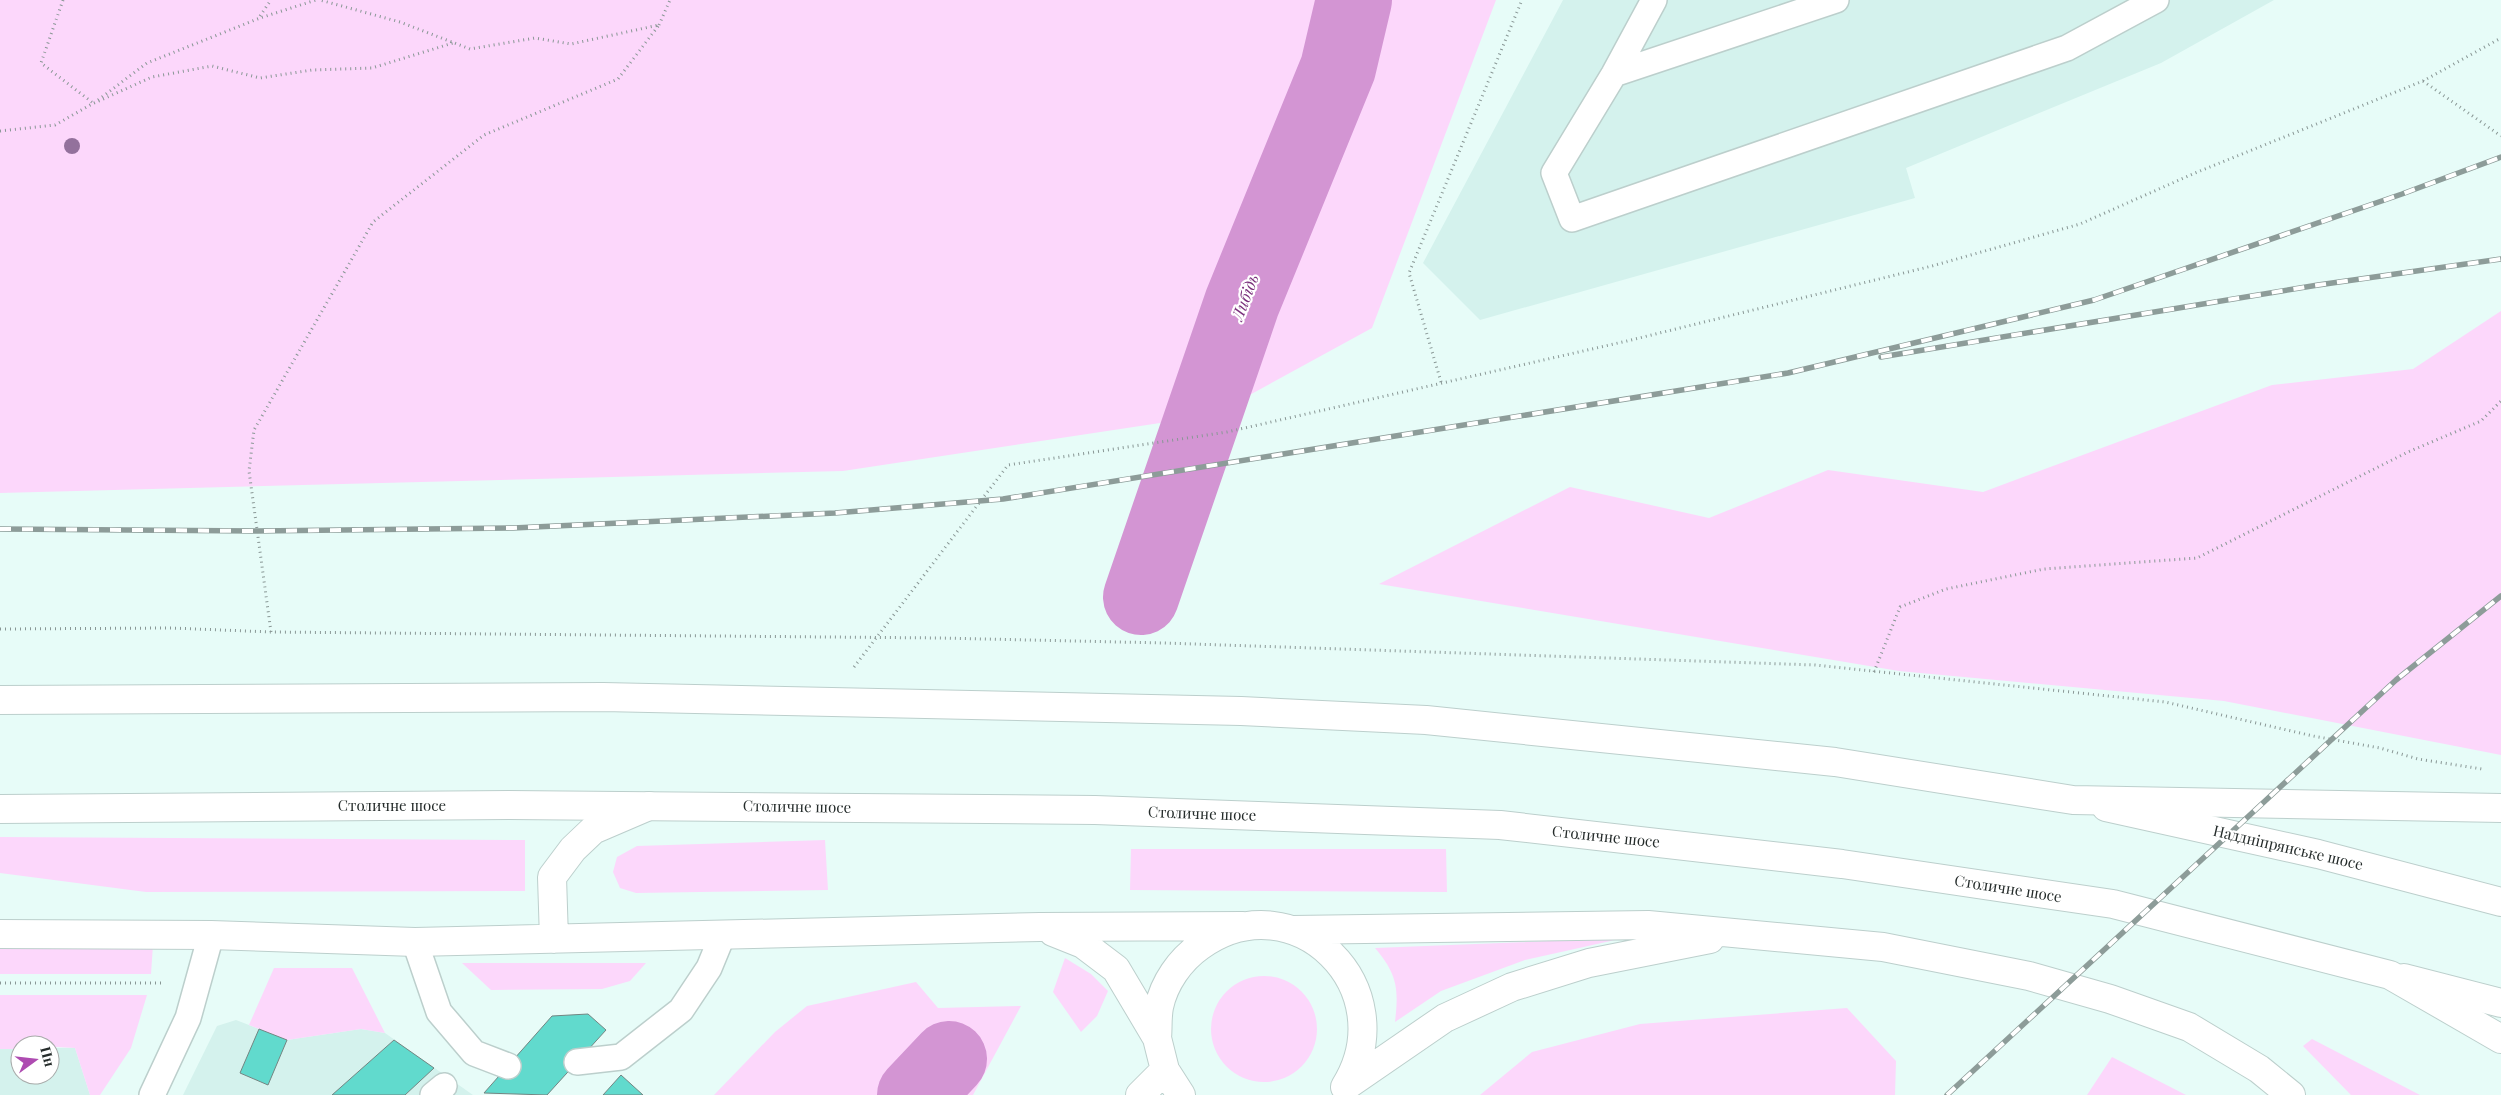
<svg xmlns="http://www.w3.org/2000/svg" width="2501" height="1095" font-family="'Playfair Display',serif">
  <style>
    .built { fill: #d4f2ed }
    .green { fill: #fcd7fb }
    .water { fill: #d395d3 }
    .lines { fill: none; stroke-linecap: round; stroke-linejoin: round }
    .river { stroke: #d395d3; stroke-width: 76 }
    .building { fill: #61dacd; stroke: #738582 }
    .lane-casing { stroke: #bccfcc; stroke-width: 28 }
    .street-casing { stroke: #bccfcc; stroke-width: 30 }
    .primary-casing { stroke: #bccfcc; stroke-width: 30 }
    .highway-casing { stroke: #bccfcc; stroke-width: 30 }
    .path { stroke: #899795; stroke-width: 3; stroke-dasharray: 1 4; stroke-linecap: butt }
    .lane { stroke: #fff; stroke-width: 25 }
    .street { stroke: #fff; stroke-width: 28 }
    .primary { stroke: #fff; stroke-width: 28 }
    .highway { stroke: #fff; stroke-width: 28 }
    .rail-casing { stroke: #8d9c99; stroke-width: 5.5 }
    .rail { stroke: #fff; stroke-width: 4; stroke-dasharray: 11; stroke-linecap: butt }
    .tree { fill: #93719c }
    .labels { text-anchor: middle; stroke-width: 4.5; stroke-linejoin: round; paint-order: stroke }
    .street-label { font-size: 15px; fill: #252c2b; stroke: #fff }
    .water-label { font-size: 16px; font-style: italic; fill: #7a317c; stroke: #fff }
  </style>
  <rect width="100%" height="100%" fill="#e7fcf8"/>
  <path class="built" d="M1563,0H2274L2161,63L1906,168L1915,198L1480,320L1423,263Z
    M236,1020L287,1040L361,1029L385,1033L473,1095H183L217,1026Z
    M50,1048H75L90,1095H0V1049H20V1075H50Z"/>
  <path class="green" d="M0,0H1496L1372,328L1213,415L843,471L0,493Z
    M2501,311V755L2224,701L1899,671L1379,584L1570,487L1709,518L1828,470L1983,492L2272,385L2413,369Z
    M0,837L525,840V891L146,892L0,873Z
    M825,840L828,890L636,893L620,888L613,872L617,857L637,846Z
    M1131,849H1446L1447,892L1130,890Z
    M1624,938L1525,960L1441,991L1395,1022C1399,988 1397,974 1375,948Z
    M153,945L151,974H0V946Z
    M1065,958L1091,974L1108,991L1097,1016L1081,1032L1053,992Z
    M462,963H646L630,981L602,989L491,990Z
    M274,968H352L385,1033L361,1029L287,1040L249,1025Z
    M1211 1029a53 53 0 1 1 106 0a53 53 0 1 1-106 0Z
    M916,982L938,1008L1021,1006L973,1095H714L775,1032L807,1006Z
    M0,995H147L131,1048L100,1095H90L75,1048L20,1045V1049H0Z
    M1847,1008L1896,1061L1895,1095H1480L1532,1052L1640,1024Z
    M2312,1039L2420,1095H2351L2303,1046Z
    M2112,1057L2186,1095H2087Z"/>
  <path class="water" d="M1321,0H1369L1345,90L1317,69Z"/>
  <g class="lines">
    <path class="river" d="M1141,597L1242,303L1338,68L1354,0
      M915,1095L949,1059"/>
  </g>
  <path class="building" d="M588,1014L606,1030L547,1095L484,1093L552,1016Z
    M259,1029L287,1040L268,1085L240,1073Z
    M394,1040L434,1068L405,1095H332Z
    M621,1075L643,1095H603Z"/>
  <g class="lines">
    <defs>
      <path id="lane" d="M1654,0L1614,74L1554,173L1572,219L2067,48L2156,0
        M1614,74L1836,0
        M415,942L439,1012L474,1053L508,1066
        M577,1062L621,1057L681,1010L709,968L723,934
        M152,1095L188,1018L211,935
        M433,1095L444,1086"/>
      <path id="street" d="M1293,930L1648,925L1883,947L2029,976L2110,999L2189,1027L2259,1069L2291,1095
        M1053,932L1083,944L1116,969L1157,1038L1165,1070L1181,1095
        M0,934L211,935L415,942L1040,927L1243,926
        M554,939L552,877L573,849L593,830L649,806
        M1157,1038C1158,1028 1157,1017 1159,1007C1164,983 1180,960 1200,946C1295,878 1406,989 1345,1087
        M1346,1086L1445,1018L1512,987L1589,963L1710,939
        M1140,1095L1165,1070"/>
      <path id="primary" d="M2106,807L2318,854L2501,902
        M2404,978L2501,1003"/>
      <path id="highway" d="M0,700L603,697L1241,711L1426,720L1835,762L2073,800L2501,808
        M0,809L509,805L1095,810L1500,825L1842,864L2113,904L2390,975L2501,1039"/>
    </defs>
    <use href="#lane" class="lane-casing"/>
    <use href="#street" class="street-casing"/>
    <use href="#primary" class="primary-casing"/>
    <use href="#highway" class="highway-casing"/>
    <path class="path" d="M63,0L41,63L93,103
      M260,16L271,0
      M659,25L670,0
      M2423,81L2501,136
      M98,100L147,63L260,18L316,0
      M0,131L55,125L92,104L152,77L212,66L260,78L312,70L372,68L453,43
      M1441,382L1409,273L1522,0
      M0,629L171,628L271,632L940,638L1164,643L1815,665L2165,702L2313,736L2380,748L2418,759L2482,769
      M271,632L249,471L254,430L373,222L484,135L618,79L659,25L571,44L535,38L470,49L400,22L320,0
      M854,667L1008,465L1227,432L1627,341L1932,266L2080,224L2195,173L2423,81L2501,38
      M1874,672L1900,607L1946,589L2044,569L2197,558L2408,452L2481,421L2501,401
      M0,983H162"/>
    <use href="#lane" class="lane"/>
    <use href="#street" class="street"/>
    <use href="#primary" class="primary"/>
    <use href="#highway" class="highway"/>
    <defs>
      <path id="rail" d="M1881,357L2318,285L2501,259
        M0,529L257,531L513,528L835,513L1003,499L1788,373L2094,300L2402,194L2501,157
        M1947,1095L2396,680L2501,596"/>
    </defs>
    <use href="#rail" class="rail-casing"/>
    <use href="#rail" class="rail"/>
  </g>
  <circle class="tree" cx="72" cy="146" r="8"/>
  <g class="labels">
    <g class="street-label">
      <text x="392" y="811">Столичне шосе</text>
      <text transform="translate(797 807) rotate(1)" y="5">Столичне шосе</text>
      <text transform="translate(1202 814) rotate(2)" y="5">Столичне шосе</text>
      <text transform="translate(1606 837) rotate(6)" y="5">Столичне шосе</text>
      <text transform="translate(2288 848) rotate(13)" y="5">Наддніпрянське шосе</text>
      <text transform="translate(2008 889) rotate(9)" y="5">Столичне шосе</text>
    </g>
    <g class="water-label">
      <text transform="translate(1245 297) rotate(-69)" y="6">Либідь</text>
    </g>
  </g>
  <g transform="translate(35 1060) rotate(75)"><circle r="24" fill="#ffffff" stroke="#a8abaa"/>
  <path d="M0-4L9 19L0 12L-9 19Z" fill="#ae4bb1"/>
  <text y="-8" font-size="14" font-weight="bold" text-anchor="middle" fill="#252c2b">Пн</text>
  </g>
</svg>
